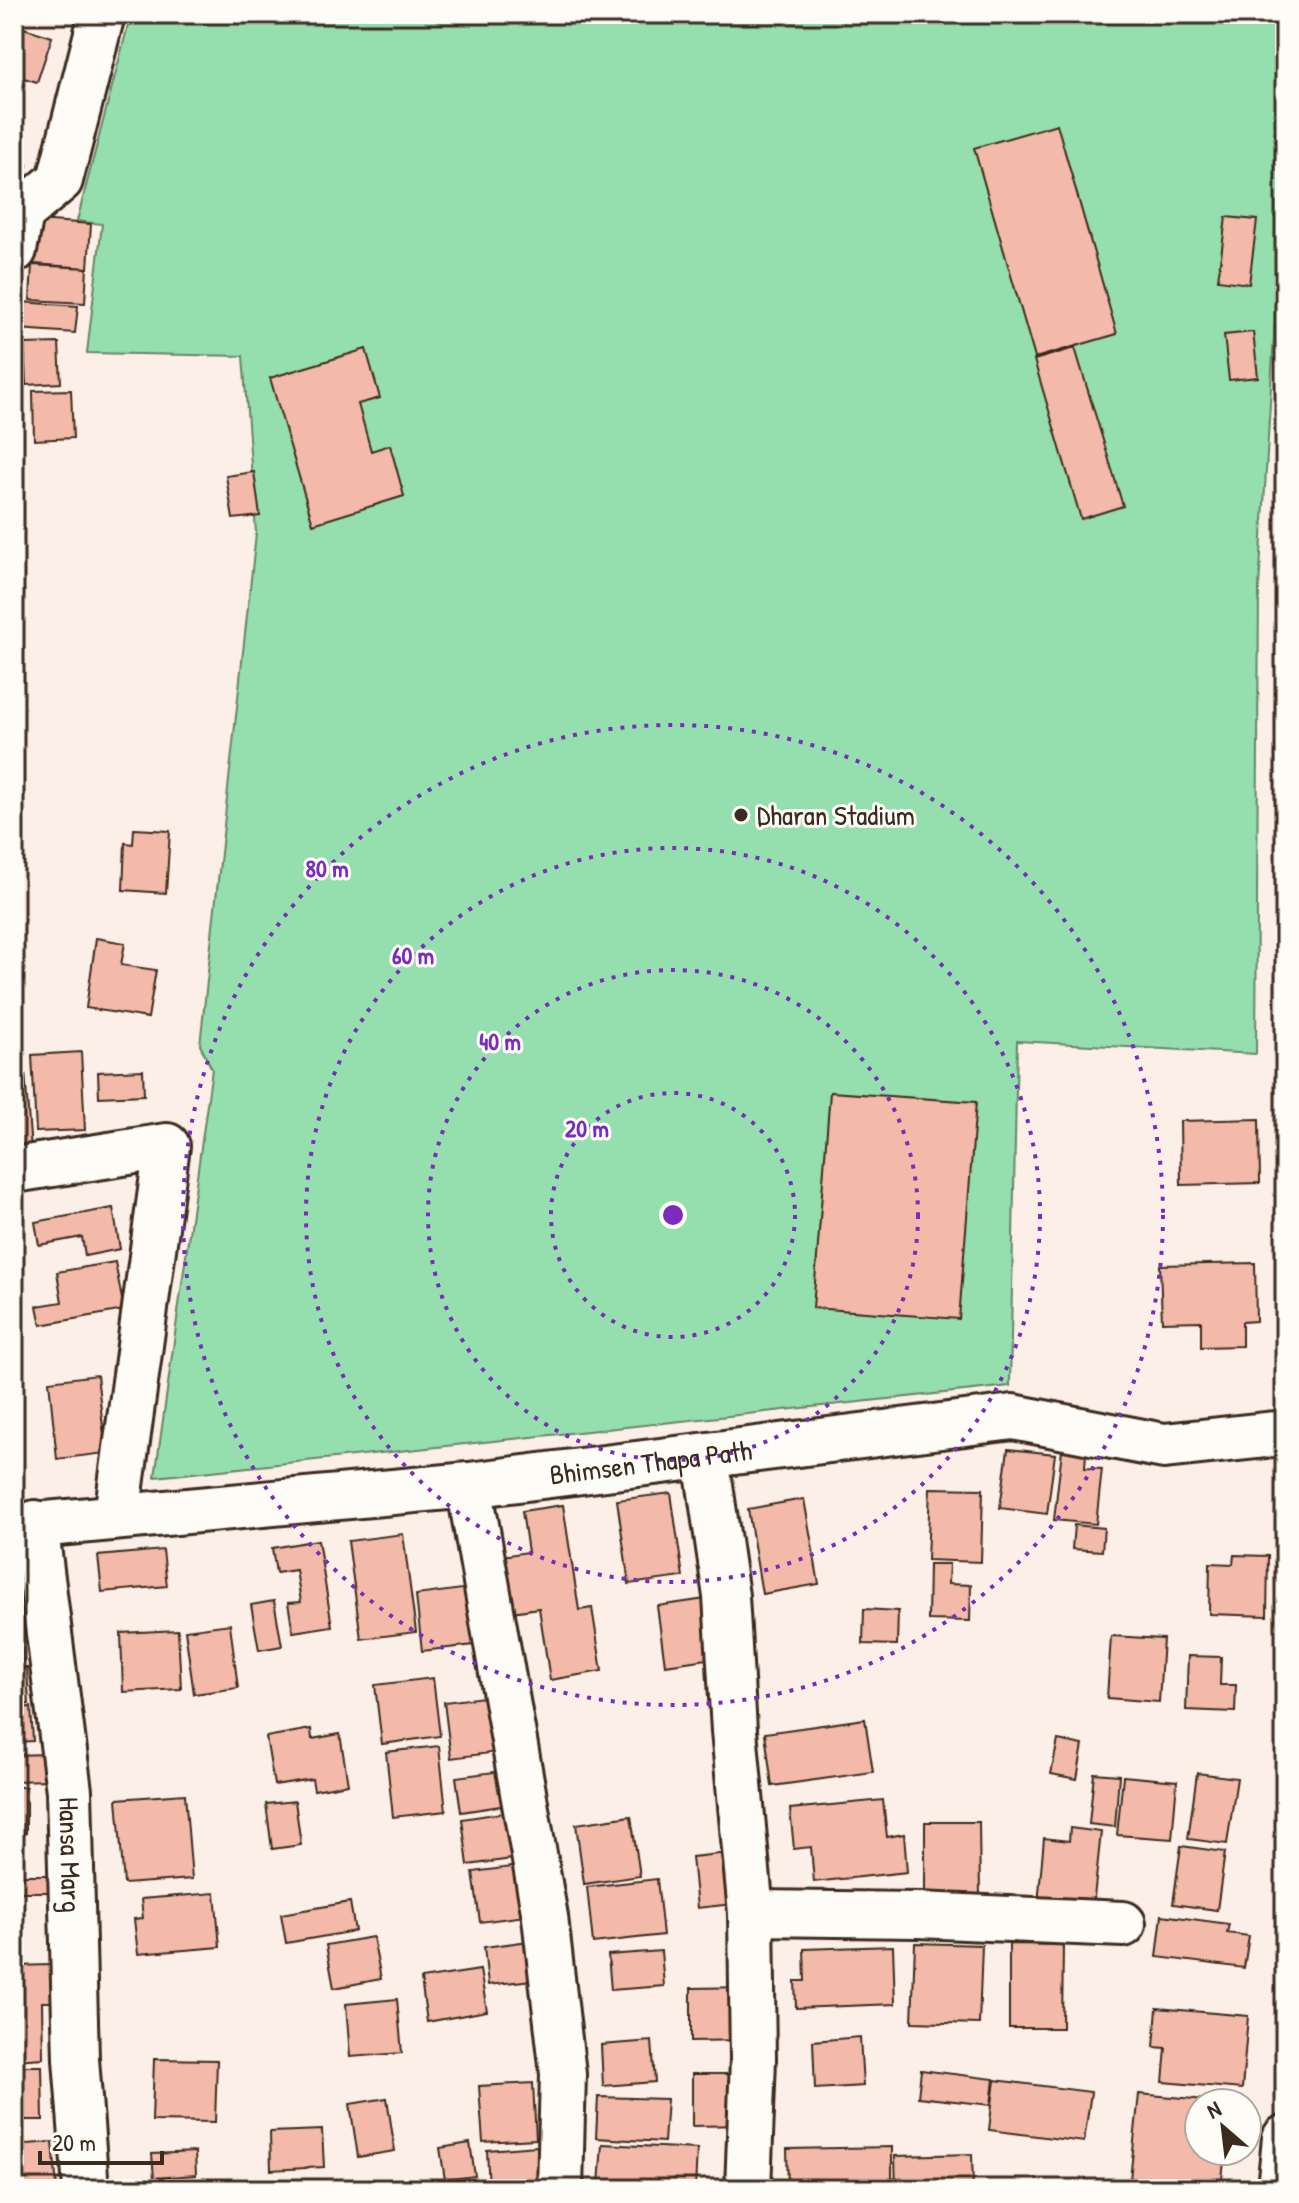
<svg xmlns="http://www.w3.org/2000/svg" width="1299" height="2203" font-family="'Patrick Hand',sans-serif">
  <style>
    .green { fill: #95dfae; stroke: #688466; stroke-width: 2 }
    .building { fill: #f3baaa; stroke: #3b2a1e; stroke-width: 2 }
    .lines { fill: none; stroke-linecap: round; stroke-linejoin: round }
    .minor-casing { stroke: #3b2a1e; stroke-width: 50 }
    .minor { stroke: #fdfcf7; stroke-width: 44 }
    .ring { fill: none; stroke: #7b2cbf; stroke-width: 4; stroke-dasharray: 4 8 }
    .poi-dot { fill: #3b2a1e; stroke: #fdfcf7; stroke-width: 3 }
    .labels { text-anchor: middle; stroke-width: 6; stroke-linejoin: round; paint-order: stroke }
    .poi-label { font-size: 28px; fill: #3b2a1e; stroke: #fdfcf7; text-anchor: start }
    .street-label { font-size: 28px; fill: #3b2a1e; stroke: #fdfcf7 }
    .centre { fill: #7b2cbf; stroke: #fdfcf7; stroke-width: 4 }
    .ring-label { font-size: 24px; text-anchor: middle; font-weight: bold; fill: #7b2cbf; stroke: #fdfcf7; stroke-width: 6; stroke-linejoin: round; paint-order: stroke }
  </style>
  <rect width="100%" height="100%" fill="#fbefe8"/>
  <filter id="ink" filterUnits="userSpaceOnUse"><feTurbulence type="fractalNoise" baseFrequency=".0125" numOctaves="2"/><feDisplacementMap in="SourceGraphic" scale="16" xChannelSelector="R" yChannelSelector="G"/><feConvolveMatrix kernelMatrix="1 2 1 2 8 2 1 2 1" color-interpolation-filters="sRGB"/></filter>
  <g filter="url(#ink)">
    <path class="green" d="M131,14H1285V152L1259,588L1256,1054L1017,1041L1010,1386L155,1477L212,1069L200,1045L256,533L243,356L87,353L102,224L77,221Z"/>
    <path class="building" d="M24,28L52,37L37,82L14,75V57Z
      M1057,124L1117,334L1035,358L974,148Z
      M14,162L27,165L19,199L14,197Z
      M1226,217L1257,220L1249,284L1218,280Z
      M37,220L91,224L88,268L34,264Z
      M32,265L87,268L85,303L30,300Z
      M20,302L78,306L75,333L18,329Z
      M1253,332L1258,377L1229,380L1224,335Z
      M59,343L61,383L26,385L24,344Z
      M1075,348L1123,506L1081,519L1034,360Z
      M366,349L380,398L358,404L371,451L390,445L404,496L313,524L270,378Z
      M71,390L73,438L34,440L33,391Z
      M254,472L260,516L233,519L226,476Z
      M134,829L170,831L166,893L123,890L125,843L133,844Z
      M96,938L125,943L121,965L156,970L148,1018L86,1008Z
      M81,1052L85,1130L36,1132L32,1055Z
      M24,1059L31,1150L14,1151V1060Z
      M143,1070L144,1095L99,1097L98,1072Z
      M830,1092L976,1102L959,1319L813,1308Z
      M1259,1119L1260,1183L1181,1185L1180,1121Z
      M113,1208L120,1249L85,1256L82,1237L39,1245L35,1222Z
      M115,1262L124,1310L41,1325L37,1306L62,1302L57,1272Z
      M1255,1263L1256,1321L1242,1322V1346L1201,1347V1321L1162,1322L1160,1265Z
      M97,1375L106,1453L57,1459L49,1381Z
      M1008,1449L1055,1454L1047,1514L1000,1508Z
      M1062,1450L1086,1452L1085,1468L1102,1469L1096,1524L1054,1520Z
      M930,1488L983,1489L981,1562L927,1560Z
      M671,1493L683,1577L629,1584L617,1500Z
      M804,1499L819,1584L762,1594L748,1509Z
      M563,1505L579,1610L592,1608L602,1671L550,1680L539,1608L505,1613L495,1557L528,1552L522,1511Z
      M1074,1525L1104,1528L1102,1551L1072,1549Z
      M403,1534L416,1632L361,1639L348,1541Z
      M318,1540L332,1626L293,1632L288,1603L301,1602L296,1570L276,1573L272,1548Z
      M163,1550L167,1586L102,1592L98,1556Z
      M1234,1555L1268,1556L1267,1616L1209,1614L1210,1563L1233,1564Z
      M929,1564H949L948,1584L971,1585L970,1621L928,1620Z
      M19,1570L23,1607H14V1571Z
      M477,1587L483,1644L422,1651L416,1595Z
      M713,1598L721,1657L665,1665L657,1606Z
      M274,1601L282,1646L259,1650L251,1605Z
      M864,1609L898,1611L897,1645L863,1644Z
      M230,1624L238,1688L194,1694L185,1630Z
      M20,1625L23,1662L14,1663V1626Z
      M178,1630L181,1689L123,1692L121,1633Z
      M1111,1636L1163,1639L1159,1702L1107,1698Z
      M1188,1656L1221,1657L1220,1685H1236L1235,1712L1186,1710Z
      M14,1668H27L29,1704L14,1705Z
      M433,1678L440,1736L382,1744L375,1685Z
      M499,1695L506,1751L451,1758L444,1702Z
      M31,1707L33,1741L14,1742V1708Z
      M865,1719L873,1772L772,1786L765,1733Z
      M311,1729L312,1739L340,1734L348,1784L314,1790L312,1779L274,1785L266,1737Z
      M1058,1740L1083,1745L1077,1779L1051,1774Z
      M439,1746L446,1811L393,1817L386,1752Z
      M47,1754L48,1780L14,1781V1755Z
      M509,1770L514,1804L461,1812L456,1777Z
      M1094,1773L1119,1775L1115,1827L1089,1824Z
      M1197,1773L1237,1778L1227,1844L1188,1839Z
      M1123,1776L1177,1781L1172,1839L1117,1835Z
      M14,1787H26V1833L14,1832Z
      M185,1794L192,1879L124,1884L117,1799Z
      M883,1800L887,1837L904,1834L907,1872L814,1882L811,1847L794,1849L790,1809Z
      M295,1801L301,1845L272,1849L266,1804Z
      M521,1810L527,1857L468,1865L462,1819Z
      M631,1816L640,1876L584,1884L576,1824Z
      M925,1822H979L980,1897H925Z
      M1070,1828L1101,1832L1093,1907L1038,1904L1044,1838L1069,1841Z
      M1181,1846L1225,1852L1217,1910L1173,1904Z
      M737,1852L742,1903L697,1908L692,1857Z
      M527,1865L533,1915L480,1922L473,1872Z
      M16,1875H49L50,1892H16Z
      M657,1879L663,1935L593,1943L587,1887Z
      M215,1893L220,1947L138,1954L134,1919L143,1918L141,1899Z
      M350,1902L355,1931L286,1943L281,1914Z
      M14,1903H22L23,1950H14Z
      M1162,1915L1229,1924L1227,1933L1249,1936L1244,1968L1157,1957Z
      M373,1937L381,1979L334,1988L326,1945Z
      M537,1940L541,1979L488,1985L484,1947Z
      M915,1943L982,1945L979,2024L912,2022Z
      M1009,1944L1063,1945L1062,2028H1009Z
      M893,1946L895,2004L796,2008L795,1981H805L804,1949Z
      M661,1951L664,1986L611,1990L608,1955Z
      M51,1965L52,2002H42L43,2058L14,2060V1966Z
      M480,1970L487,2011L427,2022L421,1979Z
      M749,1987V2040L691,2041V1988Z
      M397,1999L402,2053L350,2057L346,2004Z
      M1157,2008L1248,2016L1242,2089L1163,2082L1166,2048L1154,2047Z
      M860,2037L863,2086L815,2089L813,2041Z
      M652,2041L655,2082L603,2086L601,2045Z
      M154,2059L217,2060L215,2122L152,2121Z
      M14,2066H42L43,2120H14Z
      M921,2070L994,2079L991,2105L918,2097Z
      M692,2074H741L747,2125L692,2126Z
      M995,2080L1091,2092L1084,2142L989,2130Z
      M533,2083L536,2139L483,2142L479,2086Z
      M1139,2094L1229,2102L1199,2103V2151H1225L1221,2189H1129Z
      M598,2097L667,2099L664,2142L596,2138Z
      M387,2098L395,2151L358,2157L350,2104Z
      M322,2130L324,2167L271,2170L270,2132Z
      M53,2142L57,2189H22L20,2167L14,2168V2145Z
      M470,2143L475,2176L445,2180L440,2148Z
      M602,2144L697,2149L695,2189L599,2185Z
      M537,2146L540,2189H489L487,2150Z
      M892,2147V2189H788L787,2149Z
      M195,2152L196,2175L154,2178L152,2154Z
      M972,2154L973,2189H896L895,2156Z"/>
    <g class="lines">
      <defs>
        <g id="minor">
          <path d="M14,250L21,213L60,180L102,14"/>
          <path d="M14,1170L167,1146L117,1515"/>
          <path d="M706,1458L726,1596L734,1731L751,1913L753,2059L748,2189"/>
          <path d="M469,1485L545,1917L563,2074L560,2189"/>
          <path id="s1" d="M35,1523L69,1791L76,2059L86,2189"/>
          <path id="s2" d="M14,1527L469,1485L1013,1417L1164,1446L1285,1433"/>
          <path d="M751,1913L919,1915L1123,1924"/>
          <path d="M1280,2189L1285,2138"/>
        </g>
      </defs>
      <use href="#minor" class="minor-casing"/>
      <use href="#minor" class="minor"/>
    </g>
  </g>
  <g class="ring">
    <circle cx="673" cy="1215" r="122"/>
    <circle cx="673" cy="1215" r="245"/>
    <circle cx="673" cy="1215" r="367"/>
    <circle cx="673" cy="1215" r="490"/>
  </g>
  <circle class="poi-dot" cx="741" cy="815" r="8"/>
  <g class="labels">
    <g class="poi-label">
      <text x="757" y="825">Dharan Stadium</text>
    </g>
    <g class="street-label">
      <text dy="10" stroke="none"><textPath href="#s2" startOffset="640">Bhimsen Thapa Path</textPath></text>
      <text dy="10" stroke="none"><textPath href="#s1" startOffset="334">Hansa Marg</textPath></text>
    </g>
  </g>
  <circle cx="673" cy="1215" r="12" class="centre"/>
  <g class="ring-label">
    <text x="327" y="877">80 m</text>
    <text x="413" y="964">60 m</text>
    <text x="500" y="1050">40 m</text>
    <text x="587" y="1137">20 m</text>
  </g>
  <rect width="1299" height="2203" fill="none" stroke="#fdfcf7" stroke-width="48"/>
  <rect x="24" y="24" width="1251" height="2155" fill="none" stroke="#3b2a1e" stroke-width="3" filter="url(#ink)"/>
  <g transform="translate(1223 2127) rotate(332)"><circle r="38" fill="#fdfcf7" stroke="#afa8a0" stroke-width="2"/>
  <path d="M0-6L14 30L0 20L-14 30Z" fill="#3b2a1e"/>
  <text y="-12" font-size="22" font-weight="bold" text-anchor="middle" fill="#3b2a1e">N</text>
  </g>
  <path d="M40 2151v12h122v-12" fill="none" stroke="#3b2a1e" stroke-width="4"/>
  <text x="52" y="2151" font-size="24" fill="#3b2a1e" stroke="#fdfcf7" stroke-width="6" paint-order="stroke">20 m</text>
</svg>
